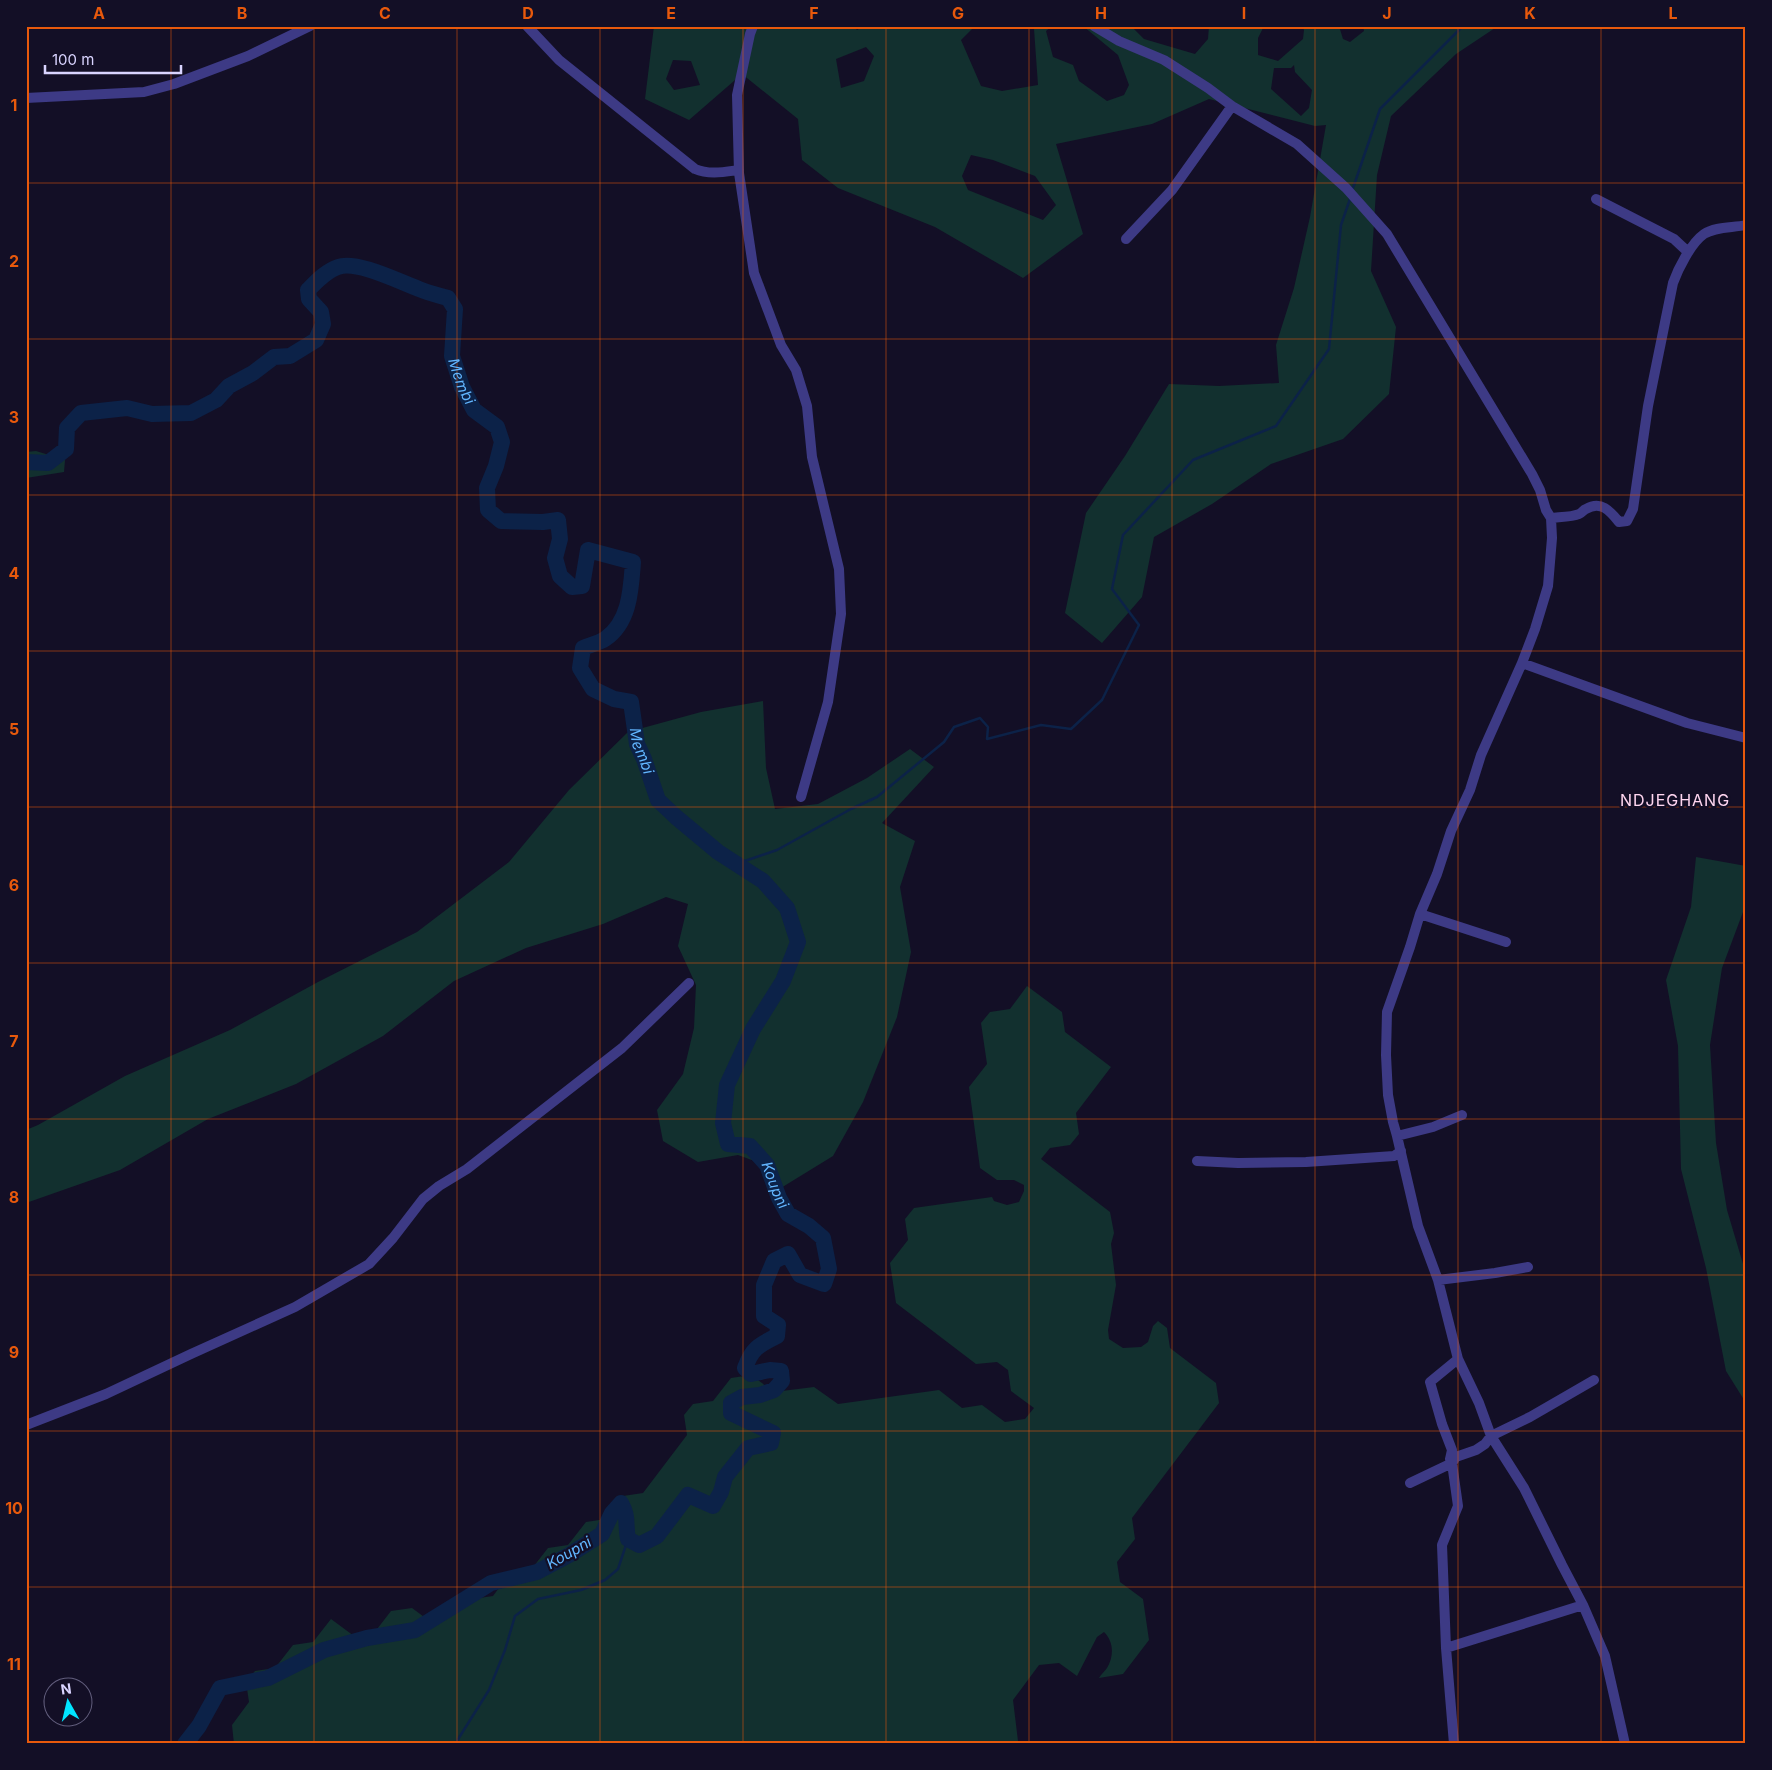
<svg xmlns="http://www.w3.org/2000/svg" width="1772" height="1770" font-family="Inter,sans-serif">
  <style>
    .green { fill: #12302f; fill-rule: evenodd }
    .lines { fill: none; stroke-linecap: round; stroke-linejoin: round }
    .stream { stroke: #0c2248; stroke-width: 2.5 }
    .river { stroke: #0c2248; stroke-width: 16 }
    .minor { stroke: #3d3a85; stroke-width: 10 }
    .grid { fill: none; stroke: #e8590c; stroke-width: 1; stroke-opacity: 0.55 }
    .labels { text-anchor: middle; stroke-width: 4.5; stroke-linejoin: round; paint-order: stroke }
    .water-label { font-size: 15px; font-style: italic; fill: #62b6ff; stroke: #130f26 }
    .quarter-label { font-size: 16px; letter-spacing: 1px; fill: #ffd6f0; stroke: #130f26 }
    .neatline { fill: none; stroke: #e8590c; stroke-width: 2 }
    .grid-label { font-size: 16px; text-anchor: middle; font-weight: bold; fill: #e8590c }
  </style>
  <rect width="100%" height="100%" fill="#130f26"/>
  <path class="green" d="M654,26H853L857,30L864,26H975L961,40L981,86L1002,91L1038,85L1034,29L1032,26H1052L1046,31L1053,57L1073,65L1079,81L1107,101L1124,95L1129,85L1118,55L1083,26H1131L1144,39L1195,54L1208,39L1209,26H1264L1258,38V55L1278,61L1303,39L1304,30L1302,26H1339L1343,39L1350,42L1364,31L1363,26H1498L1456,54L1391,116L1377,175L1371,271L1396,327L1389,394L1343,439L1271,464L1212,504L1154,537L1142,597L1102,643L1065,613L1086,513L1125,456L1169,384L1219,386L1279,383L1276,345L1294,288L1310,217L1326,125L1315,126L1209,99L1152,124L1056,144L1083,234L1023,278L935,227L838,188L802,160L798,119L742,74L689,120L645,99ZM866,47L874,56L864,81L841,88L836,59ZM673,60L691,61L700,85L674,90L666,79ZM1294,65L1295,72L1312,90L1309,108L1301,116L1271,89L1274,68H1291ZM971,155L993,160L1035,176L1056,205L1043,220L968,190L962,176Z
    M36,451L65,460L64,472L26,478V452Z
    M763,701L766,768L775,809L818,804L867,778L910,749L934,767L882,823L915,841L900,887L911,952L897,1017L863,1102L833,1156L776,1191L771,1167L738,1155L698,1162L663,1141L657,1110L683,1074L694,1028L696,985L678,946L688,904L666,897L603,924L526,948L454,981L383,1036L296,1084L208,1119L120,1170L26,1203V1130L38,1125L125,1076L230,1030L318,982L417,932L509,862L569,790L628,732L701,712Z
    M1696,857L1746,866V904L1722,968L1710,1045L1716,1143L1727,1210L1746,1274V1403L1726,1371L1706,1268L1681,1169L1678,1046L1666,980L1691,907Z
    M1027,986L1062,1012L1065,1032L1111,1067L1076,1113L1079,1134L1070,1145L1050,1148L1041,1159L1110,1212L1114,1233L1111,1244L1116,1285L1108,1330L1109,1339L1123,1348L1141,1347L1148,1342L1153,1326L1158,1321L1167,1328L1170,1348L1216,1383L1219,1403L1132,1518L1135,1539L1117,1562L1120,1582L1143,1599L1149,1640L1123,1674L1099,1678C1101,1674 1105,1671 1107,1668C1114,1656 1114,1642 1104,1632L1097,1637L1077,1676L1059,1663L1039,1665L1013,1700L1018,1741L1016,1744H234L232,1725L249,1702L246,1682L255,1671L275,1668L293,1645L313,1642L331,1619L354,1636L374,1633L391,1611L412,1608L435,1625L452,1602L493,1596L510,1573L530,1571L548,1548L568,1545L586,1522L606,1519L623,1496L643,1493L687,1435L684,1415L693,1404L713,1401L731,1378L751,1375L774,1392L814,1387L838,1404L939,1390L962,1408L982,1405L1005,1422L1025,1419L1034,1408L1011,1391L1008,1370L997,1362L976,1364L896,1303L890,1263L908,1240L905,1219L914,1208L992,1197L994,1201L1007,1205L1019,1202L1024,1191V1185L1014,1180H997L980,1168L969,1087L987,1064L981,1023L990,1012L1010,1009Z"/>
  <g class="lines">
    <path class="stream" d="M1352,191L1380,109L1463,26
      M736,864L777,850L851,809L877,797L944,742L954,727L980,718L988,727L987,739L1041,725L1071,729L1102,700L1139,625L1112,589L1123,535L1193,460L1276,426L1329,349L1341,225L1351,196
      M455,1744L489,1690L505,1650L515,1616L538,1599L581,1590L605,1580L618,1569L628,1539"/>
    <path class="river" id="s1" d="M26,462L48,463L66,449L67,428L81,413L127,408L152,414L191,413L216,400L229,386L253,373L274,357L290,356L316,340L323,324L321,312L309,299L308,290C316,282 326,271 338,267C357,260 400,282 419,289C428,293 438,295 448,298L455,309L452,356L462,387L474,410L497,427L502,442L496,466L487,488L488,510L501,521L543,522L558,520L560,539L555,558L560,576L572,587L582,586L588,550L633,562C631,589 630,622 605,639C599,643 590,645 583,648L580,668L593,689L614,699L631,702L637,744L644,759L658,800L676,817L718,852L763,881L787,908L798,942L783,981L753,1029L727,1085L723,1123L728,1144L750,1146L767,1165L779,1198L788,1214L809,1226L823,1238L829,1269L824,1284L800,1275L788,1254L774,1261L764,1285V1316L778,1325L777,1336C759,1345 752,1348 745,1368L751,1374L770,1370L781,1371L782,1381L774,1390L760,1395L742,1397L731,1403V1413L773,1433L771,1443L748,1448L725,1477L721,1492L713,1506L688,1495L657,1536L639,1545L628,1539C625,1524 629,1517 621,1503L612,1513L602,1534L569,1555L537,1572L491,1583L415,1630L367,1638L324,1650L268,1678L220,1688L199,1726L185,1744"/>
    <path class="minor" d="M527,26L559,60L695,169C709,175 724,172 739,170
      M753,26L750,34L737,95L739,173L754,273L781,345L796,370L807,406L812,457L839,569L841,614L828,702L801,797
      M1094,26L1119,41L1164,60L1208,88L1232,106L1297,144L1346,188L1387,234L1532,474L1540,490L1546,510L1551,518L1552,538L1548,586L1535,629L1522,663L1481,755L1470,790L1451,831L1437,874L1420,914L1410,947L1387,1012L1386,1055L1388,1095L1393,1122L1397,1136L1418,1226L1438,1280L1458,1359L1479,1403L1491,1436L1524,1488L1562,1565L1583,1605L1605,1656L1625,1744
      M26,98L144,92L174,84L248,56L310,26
      M1596,199L1674,239L1688,252
      M1126,239L1172,190L1232,106
      M1551,518C1559,517 1572,517 1579,514C1582,513 1583,510 1586,509C1601,500 1610,511 1619,522L1627,521L1633,509L1648,406L1673,283C1678,269 1691,243 1704,234C1716,226 1733,228 1746,225
      M1522,663L1687,723L1746,738
      M1420,914L1506,942
      M1397,1136L1433,1127L1462,1115
      M1197,1161L1238,1163L1306,1162L1394,1156L1401,1151
      M1438,1280L1495,1273L1528,1267
      M26,1425L106,1394L191,1354L295,1307L369,1264L393,1238L423,1199L439,1186L467,1169L622,1048L689,983
      M1450,1459L1452,1450L1442,1424L1430,1382L1458,1359
      M1452,1463L1458,1506L1442,1545L1446,1648L1454,1744
      M1410,1483L1452,1463L1456,1457L1450,1459L1476,1450L1485,1444L1491,1436L1530,1417L1594,1380
      M1446,1648L1583,1605"/>
  </g>
  <path class="grid" d="M171,26V1744M314,26V1744M457,26V1744M600,26V1744M743,26V1744M886,26V1744M1029,26V1744M1172,26V1744M1315,26V1744M1458,26V1744M1601,26V1744M26,183H1746M26,339H1746M26,495H1746M26,651H1746M26,807H1746M26,963H1746M26,1119H1746M26,1275H1746M26,1431H1746M26,1587H1746"/>
  <g class="labels">
    <g class="water-label">
      <text dy="5" stroke="none"><textPath href="#s1" startOffset="642">Membi</textPath></text>
      <text dy="5" stroke="none"><textPath href="#s1" startOffset="1274">Membi</textPath></text>
      <text dy="5" stroke="none"><textPath href="#s1" startOffset="1820">Koupni</textPath></text>
      <text transform="translate(569 1553) rotate(-30)" y="5">Koupni</text>
    </g>
    <g class="quarter-label">
      <text x="1675" y="806">NDJEGHANG</text>
    </g>
  </g>
  <rect width="1772" height="1770" fill="none" stroke="#130f26" stroke-width="55"/>
  <g transform="translate(68 1702) rotate(352)"><circle r="24" fill="#130f26" stroke="#625e7d"/>
  <path d="M0-4L9 19L0 12L-9 19Z" fill="#00e5ff"/>
  <text y="-8" font-size="14" font-weight="bold" text-anchor="middle" fill="#d9d4ff">N</text>
  </g>
  <path d="M45 65v8h136v-8" fill="none" stroke="#d9d4ff" stroke-width="2.5"/>
  <text x="52" y="65" font-size="15" fill="#d9d4ff" stroke="#130f26" stroke-width="4" paint-order="stroke">100 m</text>
  <rect x="28" y="28" width="1716" height="1714" class="neatline"/>
  <g class="grid-label">
    <text x="99" y="19">A</text>
    <text x="242" y="19">B</text>
    <text x="385" y="19">C</text>
    <text x="528" y="19">D</text>
    <text x="671" y="19">E</text>
    <text x="814" y="19">F</text>
    <text x="958" y="19">G</text>
    <text x="1101" y="19">H</text>
    <text x="1244" y="19">I</text>
    <text x="1387" y="19">J</text>
    <text x="1530" y="19">K</text>
    <text x="1673" y="19">L</text>
    <text x="14" y="111">1</text>
    <text x="14" y="267">2</text>
    <text x="14" y="423">3</text>
    <text x="14" y="579">4</text>
    <text x="14" y="735">5</text>
    <text x="14" y="891">6</text>
    <text x="14" y="1047">7</text>
    <text x="14" y="1203">8</text>
    <text x="14" y="1358">9</text>
    <text x="14" y="1514">10</text>
    <text x="14" y="1670">11</text>
  </g>
</svg>
